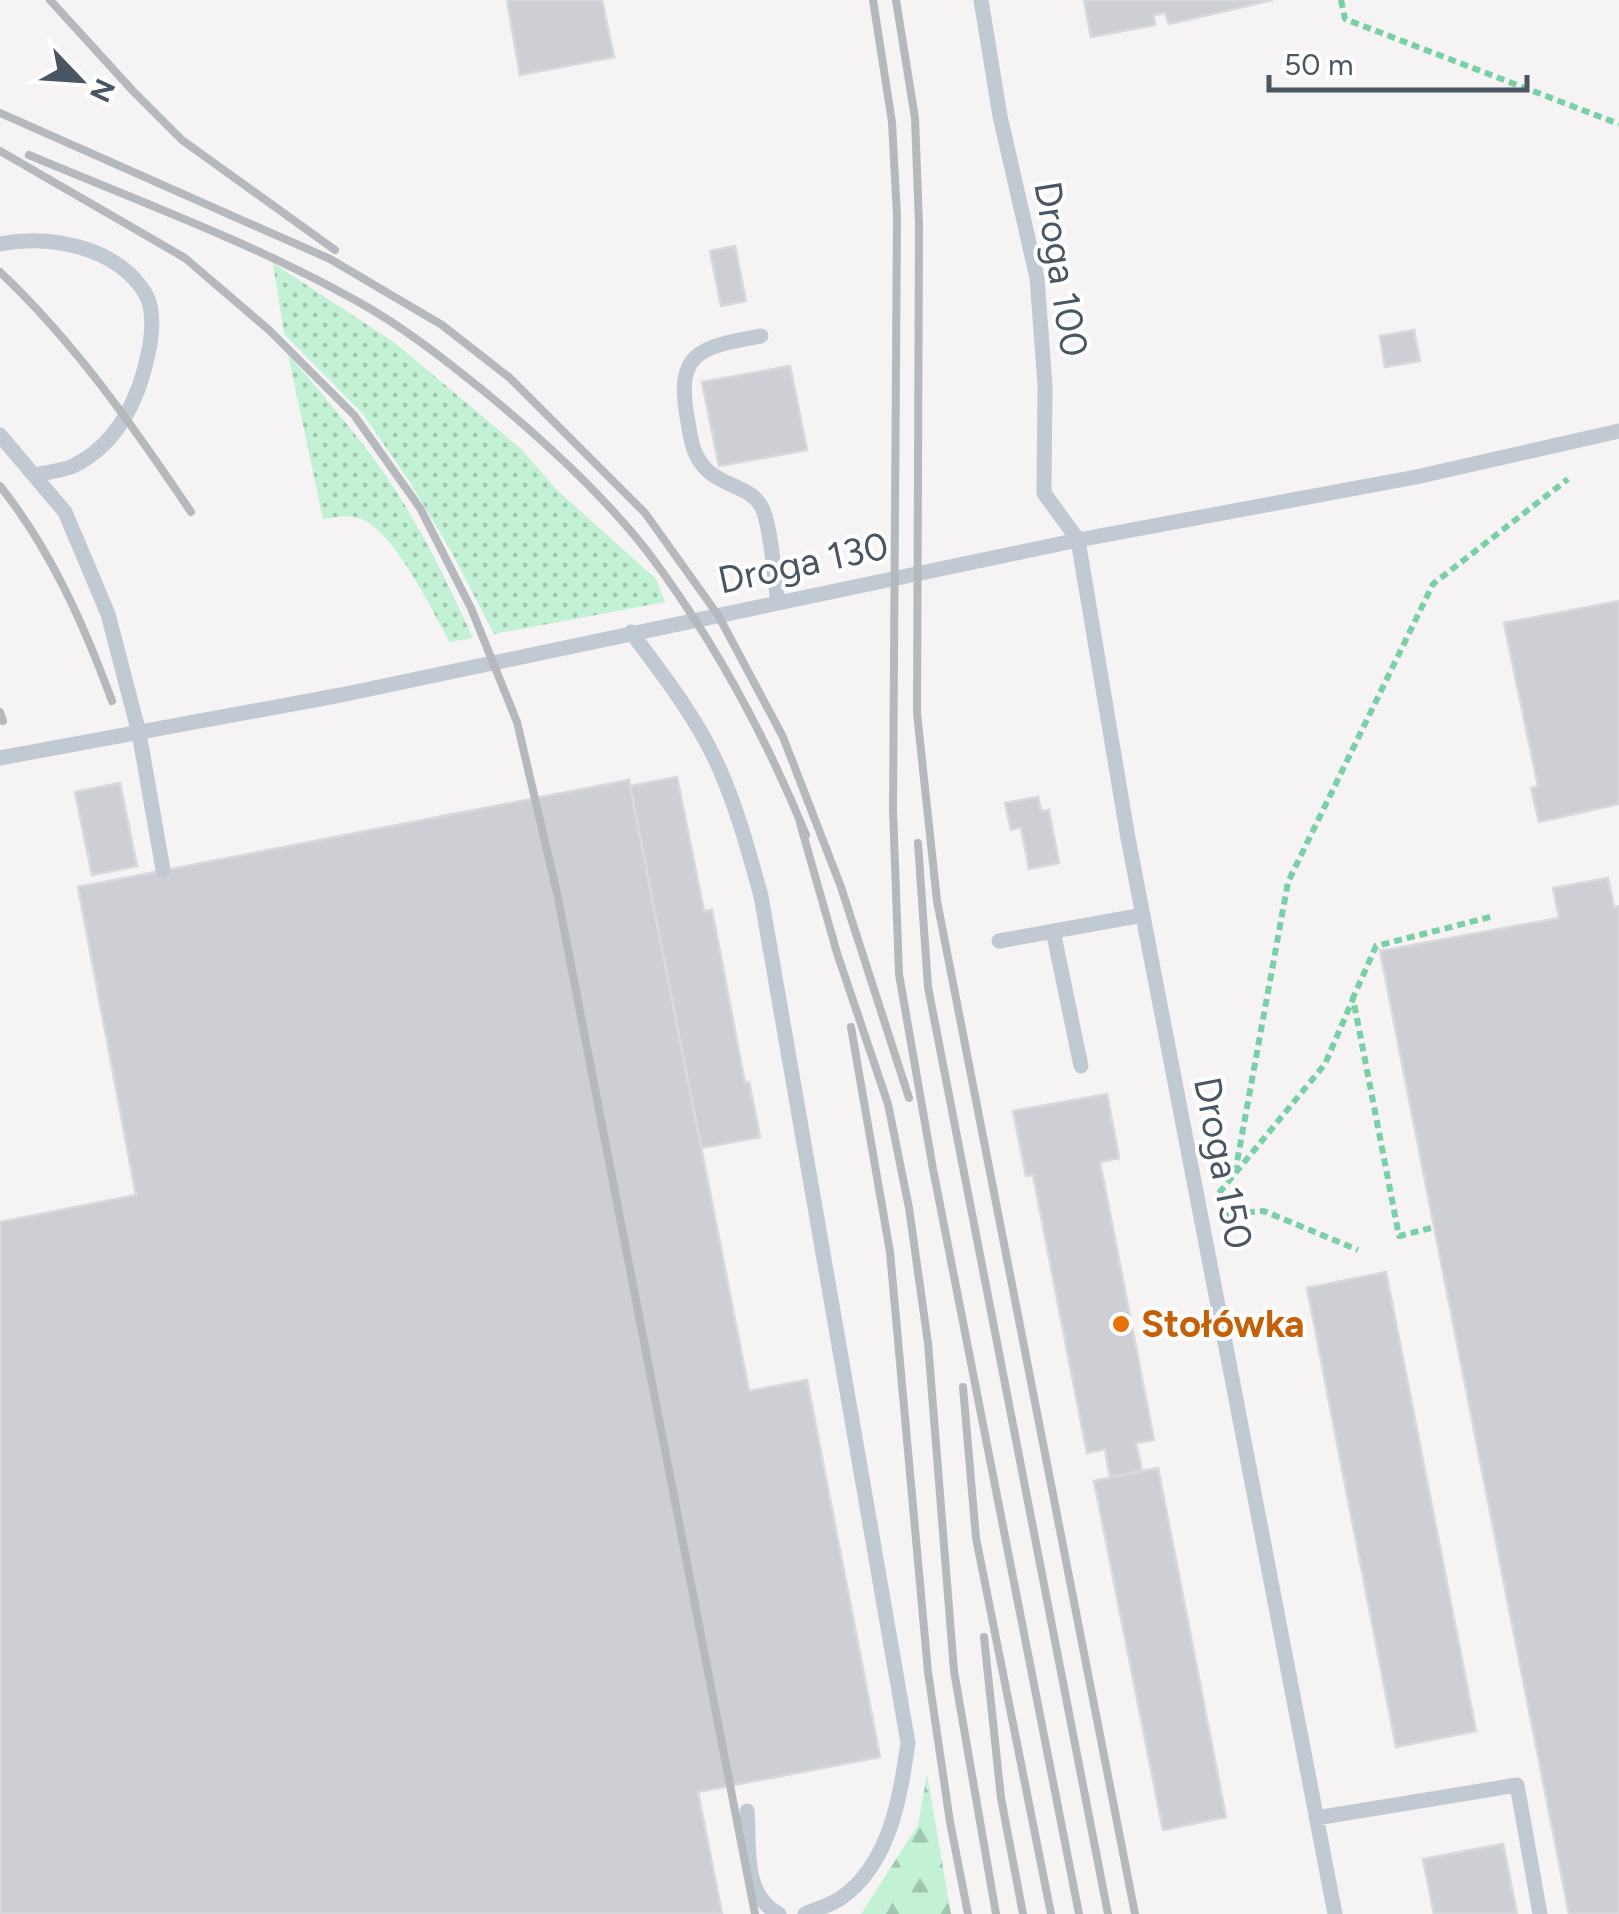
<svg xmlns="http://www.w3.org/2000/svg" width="1619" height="1914" font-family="Figtree,sans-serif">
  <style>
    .green { fill: url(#green-dots) }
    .forest { fill: url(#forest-firs) }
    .building { fill: #cdcfd5; stroke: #d7d9de; stroke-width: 2.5 }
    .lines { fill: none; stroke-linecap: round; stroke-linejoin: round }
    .path { stroke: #7ad0a6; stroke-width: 6; stroke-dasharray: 8 5; stroke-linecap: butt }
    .lane { stroke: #c1cad2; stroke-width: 15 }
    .rail { stroke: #b5b8bd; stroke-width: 8 }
    .food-dot { fill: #e8710a; stroke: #fff; stroke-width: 4 }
    .labels { text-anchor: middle; stroke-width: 8; stroke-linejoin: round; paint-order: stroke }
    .street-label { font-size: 38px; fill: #4a5661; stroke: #fff }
    .food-label { font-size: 38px; font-weight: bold; fill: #c56008; stroke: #fff; text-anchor: start }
  </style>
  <defs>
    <pattern id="green-dots" width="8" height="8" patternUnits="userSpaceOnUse" patternTransform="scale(2.5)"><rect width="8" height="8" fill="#c3f1d5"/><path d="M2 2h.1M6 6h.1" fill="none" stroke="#a0c6b0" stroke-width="1.8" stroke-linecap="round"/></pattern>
    <pattern id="forest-firs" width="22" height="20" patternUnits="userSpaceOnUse" patternTransform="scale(2.5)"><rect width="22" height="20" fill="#c3f1d5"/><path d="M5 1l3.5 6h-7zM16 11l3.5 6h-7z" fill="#a0c6b0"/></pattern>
  </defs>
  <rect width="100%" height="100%" fill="#f5f3f3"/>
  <path class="green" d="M273,263L395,343L520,448L558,491L656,579L665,602L494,634L452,553L411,484L363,414L284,334Z
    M288,354C326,399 366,444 398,494C427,540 450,588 473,638L450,642C431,610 393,525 355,517C346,515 332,518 323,519Z"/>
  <path class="forest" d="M927,1774L951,1914H861L918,1825Z"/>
  <path class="building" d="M507,0H602L614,57L520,75Z
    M1084,0H1273L1169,24L1165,13L1154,15L1155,25L1091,37Z
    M735,246L746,301L721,306L710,251Z
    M1414,330L1420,361L1385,367L1380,336Z
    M790,366L807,450L719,466L702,382Z
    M1619,601V804L1539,822L1531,788L1538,786L1504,623Z
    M677,777L704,911L712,910L745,1083L749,1082L760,1137L701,1148L630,786Z
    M629,780L749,1391L807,1380L880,1757L698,1792L722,1914H0V1222L136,1195L78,887Z
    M120,783L137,866L92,875L75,792Z
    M1038,797L1041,811L1049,810L1059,863L1029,869L1021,827L1011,830L1005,803Z
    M1608,878L1614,907L1619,906V1914H1569L1380,951L1559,918L1553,888Z
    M1107,1094L1119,1158L1100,1162L1154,1440L1136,1443L1142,1471L1110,1477L1105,1449L1087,1453L1033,1175L1026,1176L1013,1111Z
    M1386,1272L1476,1731L1396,1747L1307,1288Z
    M1158,1468L1226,1817L1163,1830L1094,1481Z
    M1503,1844L1517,1914H1434L1423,1859Z"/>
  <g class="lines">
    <path class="path" d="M1341,0L1345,19L1619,124
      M1235,1173L1288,882L1433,584L1568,479
      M1219,1193L1325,1064L1353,999
      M1221,1215L1264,1211L1358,1250
      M1431,1228L1399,1236L1353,998L1376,946L1494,916"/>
    <path class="lane" d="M981,0L1000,116L1037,278L1045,385L1044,493L1078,540L1128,838L1335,1914
      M0,244C50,234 117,247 145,293C155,309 152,337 148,354C139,399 117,445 73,466C62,471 47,472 35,475
      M761,336C700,347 674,351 688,422C691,441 693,457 708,471C725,487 754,487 763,510C772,533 774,577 778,603
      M0,435L65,512L108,614L139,733L163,870
      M631,632C663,675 698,719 720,770C738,811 749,853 761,896L908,1743C900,1797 890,1864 841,1898C831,1905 816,1909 805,1914
      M0,758L341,695L1078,540L1416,477L1619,431
      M1053,931L1081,1066
      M999,941L1143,915
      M747,1811C750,1848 742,1895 779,1914
      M1316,1818L1517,1785L1540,1914"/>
    <path class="rail" d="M50,0L133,91L182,140L335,250
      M873,0L892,122L897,216L893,810L899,974L933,1169L1079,1914
      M896,0L915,118L919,224L917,713L937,901L1135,1914
      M0,113L330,259L442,325L510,378L645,513L718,615L783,737L841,887L909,1098
      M0,151L185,258L269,330L354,415L420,508L471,608L517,722L557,893L755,1914
      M29,155C138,201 251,242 355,300C401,325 444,359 485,392C542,439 601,492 647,551C712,637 765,735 806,835
      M0,272C75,343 133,426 191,512
      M0,486C51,550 84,625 112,701
      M0,712L3,721
      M800,823L837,953L888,1104L909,1208L928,1343L954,1671L996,1914
      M918,843L928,987L1108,1914
      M851,1027L890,1252L928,1672L950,1822L968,1914
      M963,1387L976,1538L1051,1914
      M984,1637L1001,1798L1023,1914"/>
  </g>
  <circle class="food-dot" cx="1121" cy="1324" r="10"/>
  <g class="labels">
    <g class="street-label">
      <text transform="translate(1061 269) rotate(81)" y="13">Droga 100</text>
      <text transform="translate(803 563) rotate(-12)" y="13">Droga 130</text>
      <text transform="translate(1223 1163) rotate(79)" y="13">Droga 150</text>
    </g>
    <g class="food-label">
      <text x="1141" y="1337">Stołówka</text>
    </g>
  </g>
  <g transform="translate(80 80) rotate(115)" stroke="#ffffff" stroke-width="8" paint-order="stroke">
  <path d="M0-8L18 38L0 25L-18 38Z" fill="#4a5661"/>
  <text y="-15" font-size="28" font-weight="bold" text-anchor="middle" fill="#4a5661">N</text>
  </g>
  <path d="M1269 75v15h258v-15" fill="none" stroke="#4a5661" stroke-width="5"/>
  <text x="1284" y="75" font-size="30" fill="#4a5661" stroke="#ffffff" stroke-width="8" paint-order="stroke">50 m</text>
</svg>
